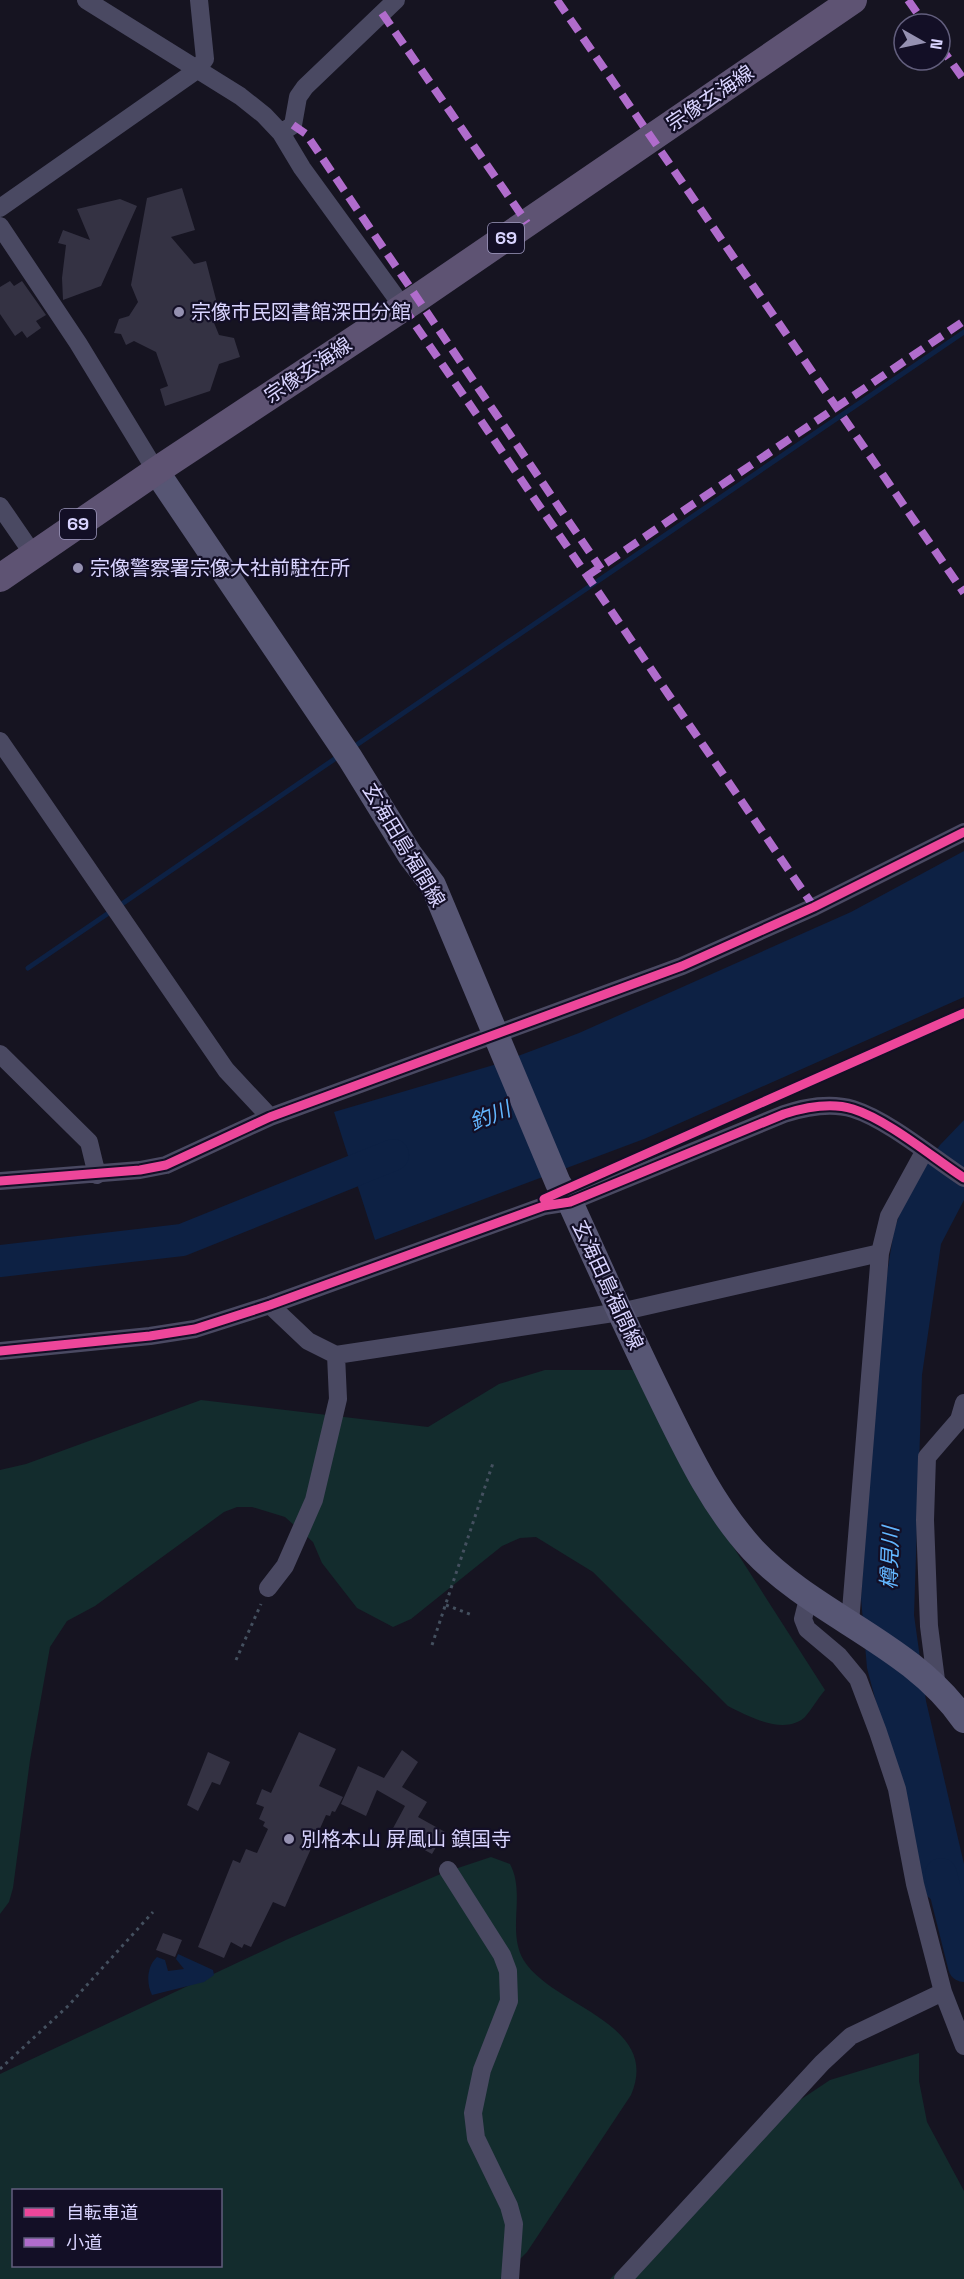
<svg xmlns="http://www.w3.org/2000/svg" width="964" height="2279" font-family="'Space Grotesk','Noto Sans JP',sans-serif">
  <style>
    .green { fill: #132c2d; fill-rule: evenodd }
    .water { fill: #0d2144 }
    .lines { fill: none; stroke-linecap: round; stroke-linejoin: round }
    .stream { stroke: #0d2144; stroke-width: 5 }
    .river { stroke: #0d2144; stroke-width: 32 }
    .building { fill: #343243 }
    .path { stroke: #44505f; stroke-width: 3; stroke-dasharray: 3 4.5; stroke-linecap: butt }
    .street { stroke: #4a4962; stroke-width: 18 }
    .secondary { stroke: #575674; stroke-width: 26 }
    .primary { stroke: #5e5373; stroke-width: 28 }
    .quiet { stroke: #b06ccc; stroke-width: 8; stroke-dasharray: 15 8; stroke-linecap: butt }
    .cycleway-casing { stroke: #130f26; stroke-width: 13 }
    .cycleway { stroke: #ed469a; stroke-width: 9 }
    .poi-dot { fill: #9591b1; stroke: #130f26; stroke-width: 2 }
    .labels { text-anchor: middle; stroke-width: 4.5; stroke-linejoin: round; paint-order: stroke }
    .shield { fill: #130f26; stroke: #9e99be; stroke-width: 1.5 }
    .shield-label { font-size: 18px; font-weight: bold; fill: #d9d4ff }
    .street-label { font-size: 20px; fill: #d9d4ff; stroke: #130f26 }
    .poi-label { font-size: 20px; fill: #d9d4ff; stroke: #130f26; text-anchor: start }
    .water-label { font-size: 21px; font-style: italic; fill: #62b6ff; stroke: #130f26 }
  </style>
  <rect width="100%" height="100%" fill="#161421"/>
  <path class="green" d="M545,1370H636L682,1467L825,1690C818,1698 812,1709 805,1717C784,1736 748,1716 728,1706L593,1572L536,1537L520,1538L502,1546L411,1619L393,1627L357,1608L322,1563L313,1542L285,1517L252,1507H237L224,1512L95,1606L67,1621L50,1647L30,1760L13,1888L9,1902L0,1914V1470L26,1464L201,1400L428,1427L499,1384Z
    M491,1857L510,1864C527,1896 504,1935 527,1965C560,2008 661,2025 631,2095L527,2252L500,2279H0V2074L288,1939L443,1873ZM14,2190H220V2266H14Z
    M919,2053V2081L927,2122L964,2191V2279H610L776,2116L830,2080Z"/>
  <path class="water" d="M964,851V997L644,1139L375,1240L334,1112L497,1064L579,1033L851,912Z
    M964,1120V1200L941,1244L922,1375L914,1615L926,1701L964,1864V1926L927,1896L867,1668L861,1598L882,1305L894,1230L904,1202L921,1171L940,1145Z
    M178,1954L213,1970L214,1975L204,1982L152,1995C146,1983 147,1966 157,1957L165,1960L168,1971L184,1969L176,1959Z"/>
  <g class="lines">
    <path class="stream" d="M352,748L964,332
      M28,968L339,756"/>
    <path class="river" d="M0,1261L182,1240L393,1155
      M941,1874L964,1966"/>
  </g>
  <path class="building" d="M182,188L195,230L171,237L194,264L206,261L219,311L210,313L219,335L234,338L240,357L219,364L210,391L165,406L160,389L168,386L156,352L134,341L126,345L121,334L114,333L119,319L129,316L138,302L131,285L147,198Z
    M120,199L137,206L101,286L63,300L62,278L66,245L58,243L63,230L90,240L77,209Z
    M10,281L14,286L22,281L46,315L36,321L41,328L27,338L22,331L15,336L0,314V287Z
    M299,1732L336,1749L319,1786L343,1797L335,1812L332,1811L330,1816L326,1815L285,1907L273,1902L251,1947L244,1944L242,1948L231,1942L224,1958L198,1947L233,1860L240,1863L246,1849L257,1853L268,1829L263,1826L265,1822L259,1819L264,1807L256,1804L262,1789L271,1793Z
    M402,1750L418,1762L402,1787L427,1802L418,1817L445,1832L432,1854L391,1832L405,1806L377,1790L366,1816L341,1804L358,1766L384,1778Z
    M208,1752L230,1762L220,1785L212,1782L198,1811L187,1805Z
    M163,1933L182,1940L175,1957L156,1950Z"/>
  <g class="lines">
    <path class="path" d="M446,1605L472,1615
      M432,1645L493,1463
      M236,1660L261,1604
      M0,2069L68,2006L153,1912"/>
    <path class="street" d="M86,0L240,96L264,115L281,133L302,168L403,307
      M281,133L293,125L298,97L305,87L396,0
      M0,208L197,70L205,59L199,0
      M0,226L78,343L156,471
      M0,506L33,554
      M0,741L226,1070L270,1117
      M0,1054L89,1142L97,1175
      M0,1181L140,1170L166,1165L270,1117L682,966L814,907L964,832
      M270,1305L308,1341L336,1355L620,1312L880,1253
      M0,1351L150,1336L195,1329L270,1305L544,1206L570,1202L784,1114C806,1107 830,1102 853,1109C888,1120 932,1157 964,1178
      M268,1588L285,1566L314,1500L338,1399L336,1355
      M809,1595L803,1619L807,1629L839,1656L858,1679L878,1732L897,1789L915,1884L943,1992L964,2046
      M850,1623L880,1253L889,1216L924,1152
      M937,1688L929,1626L925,1520L927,1457L959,1420L964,1403
      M448,1870L502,1955L508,1971L509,2001L482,2070L473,2113L476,2138L509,2206L514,2224L510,2279
      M623,2279L822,2063L851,2036L943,1992"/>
    <path class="secondary" d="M156,471L350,758L410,855L433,885L558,1183L570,1202C599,1266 627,1329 658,1392C685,1447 711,1504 753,1550C815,1616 912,1644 964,1720"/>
    <path class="primary" d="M0,578L156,471L416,299L853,0"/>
    <path class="quiet" d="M557,0L964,593
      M908,0L925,24
      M382,13L527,223
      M940,46L964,80
      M293,125L306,134L601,569
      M403,307L814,907
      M587,576L964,321"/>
    <defs>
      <path id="cycleway" d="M0,1181L140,1170L166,1165L270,1117L682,966L814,907L964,832
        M544,1199L964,1013
        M0,1351L150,1336L195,1329L270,1305L544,1206L570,1202L784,1114C806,1107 830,1102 853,1109C888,1120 932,1157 964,1178"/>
    </defs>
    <use href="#cycleway" class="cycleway-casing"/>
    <use href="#cycleway" class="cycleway"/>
  </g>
  <g class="poi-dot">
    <circle cx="179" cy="312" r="6"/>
    <circle cx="78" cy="568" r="6"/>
    <circle cx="289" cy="1839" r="6"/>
  </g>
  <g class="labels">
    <g class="shield">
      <rect x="488" y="223" width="36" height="30" rx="4.5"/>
      <rect x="60" y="509" width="36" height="30" rx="4.5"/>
    </g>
    <g class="shield-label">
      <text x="506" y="244">69</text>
      <text x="78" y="530">69</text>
    </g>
    <g class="street-label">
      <text transform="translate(710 98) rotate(-34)" y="7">宗像玄海線</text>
      <text transform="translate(308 370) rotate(-34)" y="7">宗像玄海線</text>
      <text transform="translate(404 845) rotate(59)" y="7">玄海田島福間線</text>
      <text transform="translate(608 1285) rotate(65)" y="7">玄海田島福間線</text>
    </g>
    <g class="poi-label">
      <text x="191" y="319">宗像市民図書館深田分館</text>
      <text x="90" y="575">宗像警察署宗像大社前駐在所</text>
      <text x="301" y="1846">別格本山 屏風山 鎮国寺</text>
    </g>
    <g class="water-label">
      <text transform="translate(490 1116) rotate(-22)" y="7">釣川</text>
      <text transform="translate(890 1558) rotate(-88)" y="7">樽見川</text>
    </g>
  </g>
  <rect x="12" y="2189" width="210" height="78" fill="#130f26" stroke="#625e7d" stroke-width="1.5"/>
  <rect x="24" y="2208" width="30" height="9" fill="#ed469a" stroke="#625e7d" stroke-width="1.5"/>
  <text x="66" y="2219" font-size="18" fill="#d9d4ff">自転車道</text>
  <rect x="24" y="2238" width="30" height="9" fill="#b06ccc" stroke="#625e7d" stroke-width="1.5"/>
  <text x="66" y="2249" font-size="18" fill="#d9d4ff">小道</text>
  <g transform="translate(922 42) rotate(99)"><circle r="28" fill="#130f26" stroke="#625e7d" stroke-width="1.5"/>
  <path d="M0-4.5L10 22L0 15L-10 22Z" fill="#9591b1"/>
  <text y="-9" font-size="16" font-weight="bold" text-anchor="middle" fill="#d9d4ff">N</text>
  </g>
</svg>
